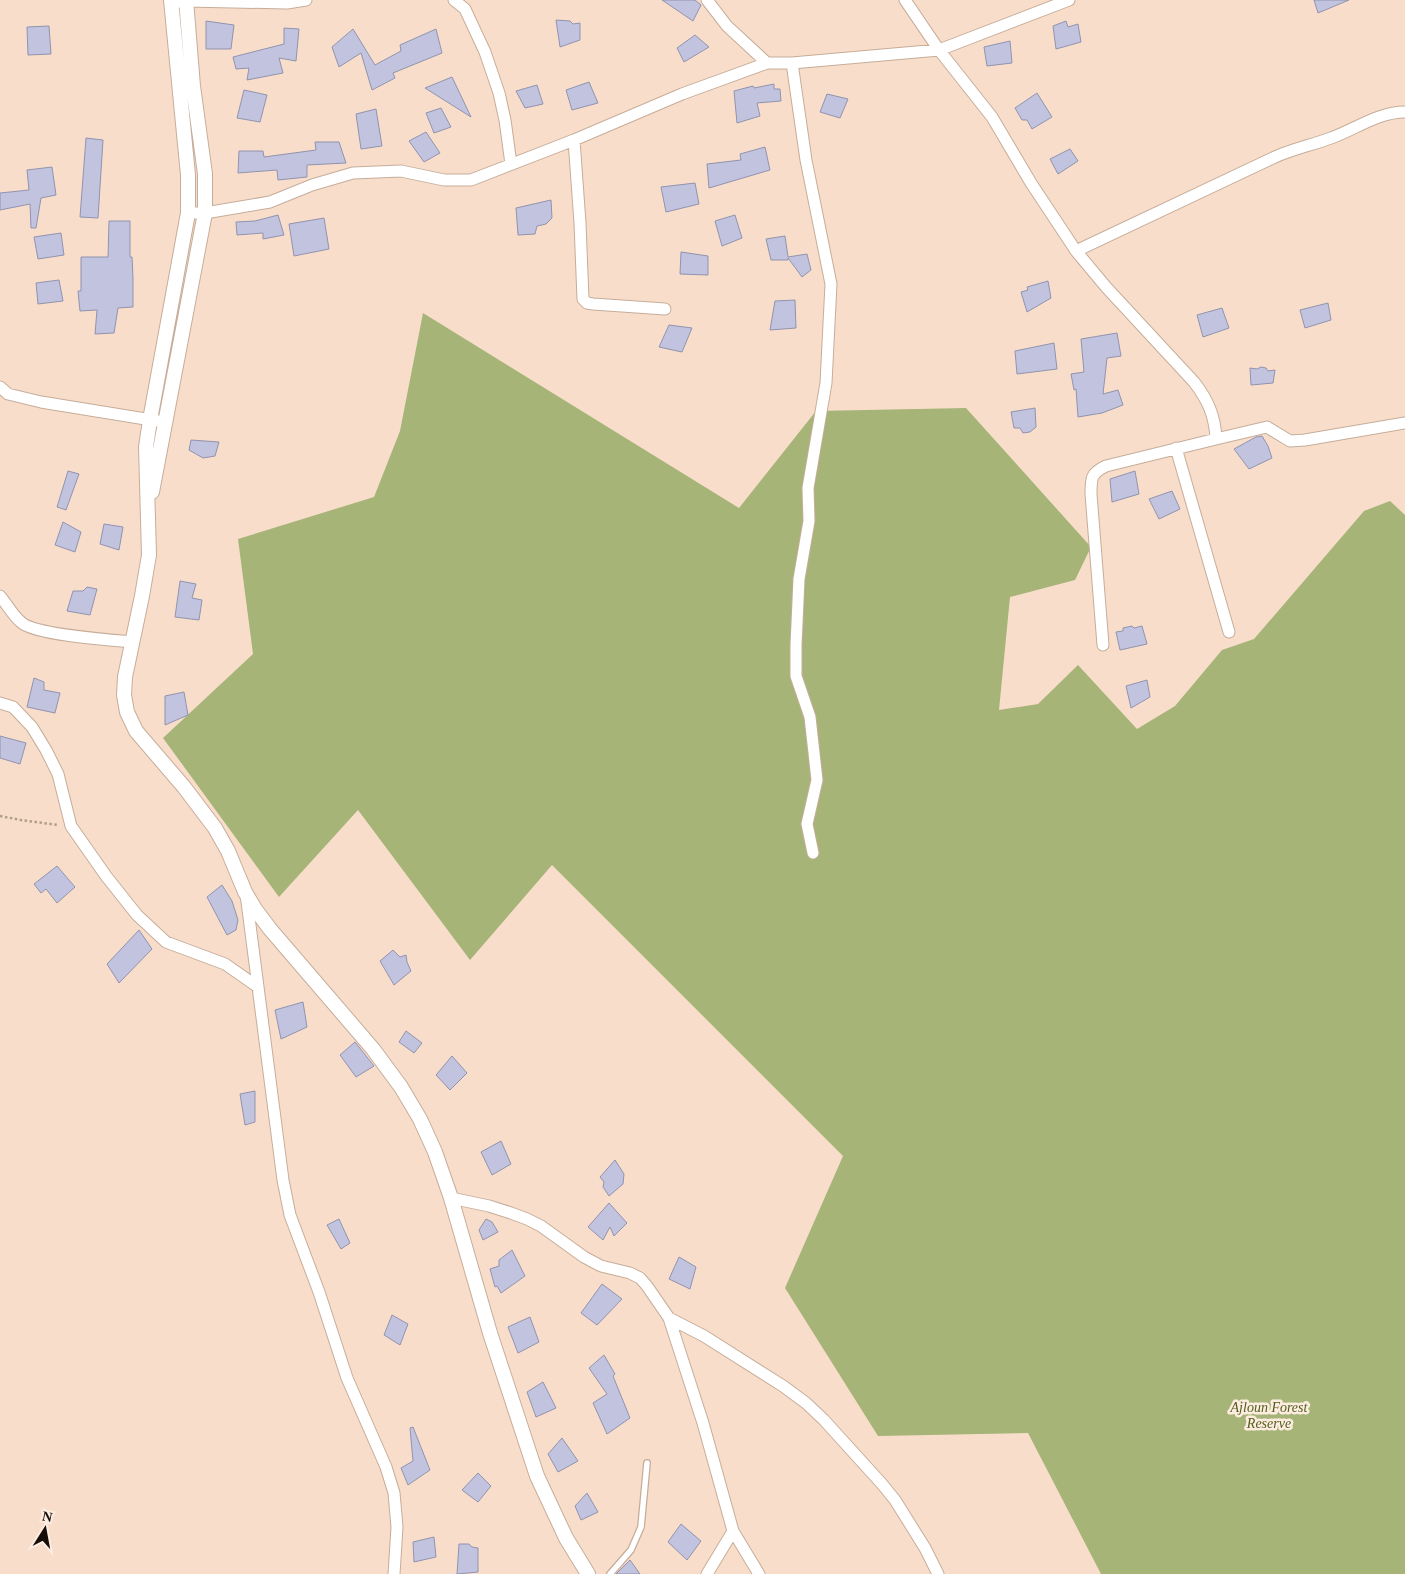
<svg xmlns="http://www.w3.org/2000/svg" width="1405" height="1574" font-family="Georgia,serif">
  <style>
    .forest { fill: #a6b478 }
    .building { fill: #c1c3df; stroke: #9193ae }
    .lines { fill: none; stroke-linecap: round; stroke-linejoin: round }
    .service-casing { stroke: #c6ad9a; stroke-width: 8 }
    .minor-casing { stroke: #c6ad9a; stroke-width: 13 }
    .tertiary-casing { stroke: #c6ad9a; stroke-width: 16 }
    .path { stroke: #b19d8d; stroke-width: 2.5; stroke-dasharray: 2.5 2.5; stroke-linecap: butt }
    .service { stroke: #fff; stroke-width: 5.5 }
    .minor { stroke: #fff; stroke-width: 11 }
    .tertiary { stroke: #fff; stroke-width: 14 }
    .labels { text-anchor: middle; stroke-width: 5; stroke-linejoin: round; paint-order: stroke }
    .park-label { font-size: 14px; font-style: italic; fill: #525e1c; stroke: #fdede1 }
  </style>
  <rect width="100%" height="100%" fill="#f8deca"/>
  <path class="forest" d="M423,313L739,508L816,411L966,408L1091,547L1075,580L1010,597L999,710L1038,704L1078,665L1137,729L1175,706L1222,650L1254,639L1364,511L1390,501L1405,515V1574H1101L1028,1433L878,1436L785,1288L843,1156L552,865L470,960L358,810L279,897L163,738L253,654L238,539L374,497L400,431Z"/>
  <path class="building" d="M662,0H695L701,5L693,21Z
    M1314,0H1349L1318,13Z
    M556,20L570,21L573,24L580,23V40L560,47Z
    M206,21L234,25L231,49H206Z
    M1066,21L1068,27L1078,24L1081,42L1056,49L1053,26Z
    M49,26L51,54L28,55L27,27Z
    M284,28L299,29L296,61L279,58L283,73L247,80L249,68L236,69L233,57L284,44Z
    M353,29L375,65L401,51L400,45L436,29L442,53L393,73L395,78L372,90L361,53L339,67L332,47Z
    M695,35L709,47L684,62L677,48Z
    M1010,41L1012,63L987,66L984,47Z
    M452,77L471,117L425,88Z
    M589,82L598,103L572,110L566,90Z
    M774,84V89H780L781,101L757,103L760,116L737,123L734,91L753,86L754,88Z
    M537,85L543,104L525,108L516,91Z
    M244,90L267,95L260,122L237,118Z
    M1037,93L1052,117L1032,129L1027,120H1022L1015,108Z
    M827,94L848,99L840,118L820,112Z
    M441,108L451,127L434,133L426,113Z
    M376,109L382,146L361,149L356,114Z
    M426,132L440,153L424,162L409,141Z
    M86,138L103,140L98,218L80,217Z
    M315,142H339L346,163L307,165V177L278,180L277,170L238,173L239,151H263L264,157L316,150Z
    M765,147L770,170L709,188L707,164L741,160L740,154Z
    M1070,149L1078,161L1058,174L1050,159Z
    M52,167L56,195L41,198L36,228H31L30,204L0,210V193L29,190L27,170Z
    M695,183L699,204L666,212L661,187Z
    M551,200L552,218L546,224L537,226L535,234L518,235L516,208Z
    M278,215L284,235L263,239V233L237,235L236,222L255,221Z
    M735,215L742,238L722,246L715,221Z
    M324,218L329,249L294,256L289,224Z
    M109,221H130V257H132L133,278V307L118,308L114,333L95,334L97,310L80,311L78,291H81V257H108Z
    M61,233L64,255L38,259L34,237Z
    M785,236L788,257L807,254L811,270L802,277L788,258V260H771L766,239Z
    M681,252L708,256V275L680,274Z
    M59,280L63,301L38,304L36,283Z
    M1048,281L1051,298L1027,312L1021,292L1028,290L1027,287Z
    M795,300L796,328L770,330L775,301Z
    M1328,303L1331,320L1305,328L1300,310Z
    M1222,308L1229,328L1203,337L1197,315Z
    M669,325L692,328L682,352L659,347Z
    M1117,333L1121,356L1107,358L1103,394L1118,390L1123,405L1102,413L1078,417L1076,389L1074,390L1071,374L1084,372L1081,339Z
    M1054,343L1057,369L1017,374L1015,351Z
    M1261,367L1266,368L1268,371L1275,370L1273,383L1251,385L1250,368L1257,369Z
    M1035,408L1036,427L1030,432L1023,433L1020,428H1014L1011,412Z
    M1262,436L1268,446L1272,458L1249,469L1234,449L1256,437Z
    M191,440L219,442L215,456L203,458L189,450Z
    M68,471L79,474L66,510L57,507Z
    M1135,471L1139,494L1112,502L1110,479Z
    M1172,491L1180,509L1159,519L1149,499Z
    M63,522L81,532L75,552L55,545Z
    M104,524L123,527L119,550L100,544Z
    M180,581L196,584L192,598L202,600L199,620L175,617Z
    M87,587L97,589L90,615L67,611L73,591H83Z
    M1132,626L1134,628L1142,626L1147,644L1120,650L1116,632L1123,631V628Z
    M34,678L44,682V690L60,693L55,713L27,707Z
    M1147,680L1150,697L1131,708L1126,686Z
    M184,692L188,715L165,725V696Z
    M0,736L26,743L20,764L0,758Z
    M57,866L75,887L57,903L46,889L41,893L34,884Z
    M222,885L232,901L238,920L236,930L227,935L207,897Z
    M139,930L152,949L119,983L107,964Z
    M393,950L400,957L406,955L407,962L411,971L394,985L380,961Z
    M303,1002L307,1027L281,1039L275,1010Z
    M406,1031L422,1043L414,1053L399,1042Z
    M355,1042L374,1066L356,1077L340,1055Z
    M452,1056L467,1073L450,1090L436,1075Z
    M255,1091V1122L245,1125L240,1094Z
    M501,1141L511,1164L492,1175L481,1152Z
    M615,1160L624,1174L623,1184L609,1196L603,1187L604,1182L600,1177Z
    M609,1203L627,1223L614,1236L610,1227L603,1240L588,1227Z
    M339,1219L350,1243L341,1249L327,1225Z
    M486,1219L492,1222L498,1232L483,1240L479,1230Z
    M512,1250L525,1276L501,1293L497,1286L495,1287L490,1269L499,1266V1260Z
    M679,1257L696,1267L690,1289L669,1279Z
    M602,1284L622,1299L597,1325L581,1313Z
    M392,1315L408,1324L400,1345L384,1335Z
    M530,1317L539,1342L518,1353L508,1327Z
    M604,1355L615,1374L613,1376L630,1418L607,1434L593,1403L607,1394L589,1368Z
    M543,1382L556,1408L536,1417L527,1392Z
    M413,1427L430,1470L408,1485L401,1468L413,1461L410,1428Z
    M562,1438L578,1461L558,1472L548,1454Z
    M478,1473L491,1486L478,1502L462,1490Z
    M587,1493L598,1512L581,1520L575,1506Z
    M681,1524L701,1541L687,1560L668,1542Z
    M434,1537L436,1557L414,1562L413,1542Z
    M459,1544H469L472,1547L478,1548V1572L457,1574Z
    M630,1560L640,1574H616Z"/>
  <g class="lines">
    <defs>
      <path id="service" d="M610,1574L631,1550L641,1527L647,1463"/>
      <path id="minor" d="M454,0L465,9L485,52L499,93L505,120L511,164
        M707,0L727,26L767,63
        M905,0L939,50L992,117L1031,183L1076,251L1106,287L1194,382C1208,400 1215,416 1216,439L1106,466C1091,473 1091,478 1091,494L1103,645
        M171,3L186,1L287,3L306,0
        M792,63L806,160L831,284L826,383L808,488L809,521L799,579L796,645V676L810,717L817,780L807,824L813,853
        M574,140L580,223L583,299L587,303L593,304L665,309
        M188,213H205L270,202L312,185L353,173L401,171L444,180H471L574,140L682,94L767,63H792L939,50L1069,0
        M1076,251L1275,157C1293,149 1312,145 1331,138C1356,129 1378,112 1405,112
        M0,387L8,394L41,402L164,422
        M1216,439L1267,427L1290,441L1305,440L1405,423
        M1176,448L1229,632
        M0,596C7,604 13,616 22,623C37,635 111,640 133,642
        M0,703L13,707L32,727L46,750L58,774L71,826L106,876L137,915L166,942L225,964L258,987
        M246,894L283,1180L290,1215L319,1292L347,1378L386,1467L394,1493L397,1527L394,1574
        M451,1198L489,1206L511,1213L527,1219L541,1226L584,1257L601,1266L630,1273L640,1278L647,1286L669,1318L703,1423L733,1531L759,1574
        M669,1318L704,1336L783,1386L806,1403L824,1420L882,1484L895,1500L925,1548L938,1574
        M707,1574L733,1531"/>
      <path id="tertiary" d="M171,0L188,175V213L150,420L146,447L149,555L142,596L125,677L124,695L127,712L136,731L184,787L215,828L228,851L245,892L255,909L270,929L373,1049L401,1087L420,1119L435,1152L451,1198L490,1333L537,1476L566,1538L588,1574
        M152,492L205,213V174L193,86L186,0"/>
    </defs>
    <use href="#service" class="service-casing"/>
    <use href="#minor" class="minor-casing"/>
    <use href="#tertiary" class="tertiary-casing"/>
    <path class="path" d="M0,816L21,820L58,825"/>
    <use href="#service" class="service"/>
    <use href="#minor" class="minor"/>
    <use href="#tertiary" class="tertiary"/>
  </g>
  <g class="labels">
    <g class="park-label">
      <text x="1269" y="1412">Ajloun Forest<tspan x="1269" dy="16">Reserve</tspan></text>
    </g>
  </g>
  <g transform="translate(45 1529) rotate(11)" stroke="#fdede1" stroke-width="4" paint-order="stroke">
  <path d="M0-4L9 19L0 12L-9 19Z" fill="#160e07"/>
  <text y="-8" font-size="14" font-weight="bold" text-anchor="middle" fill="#160e07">N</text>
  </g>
</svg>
